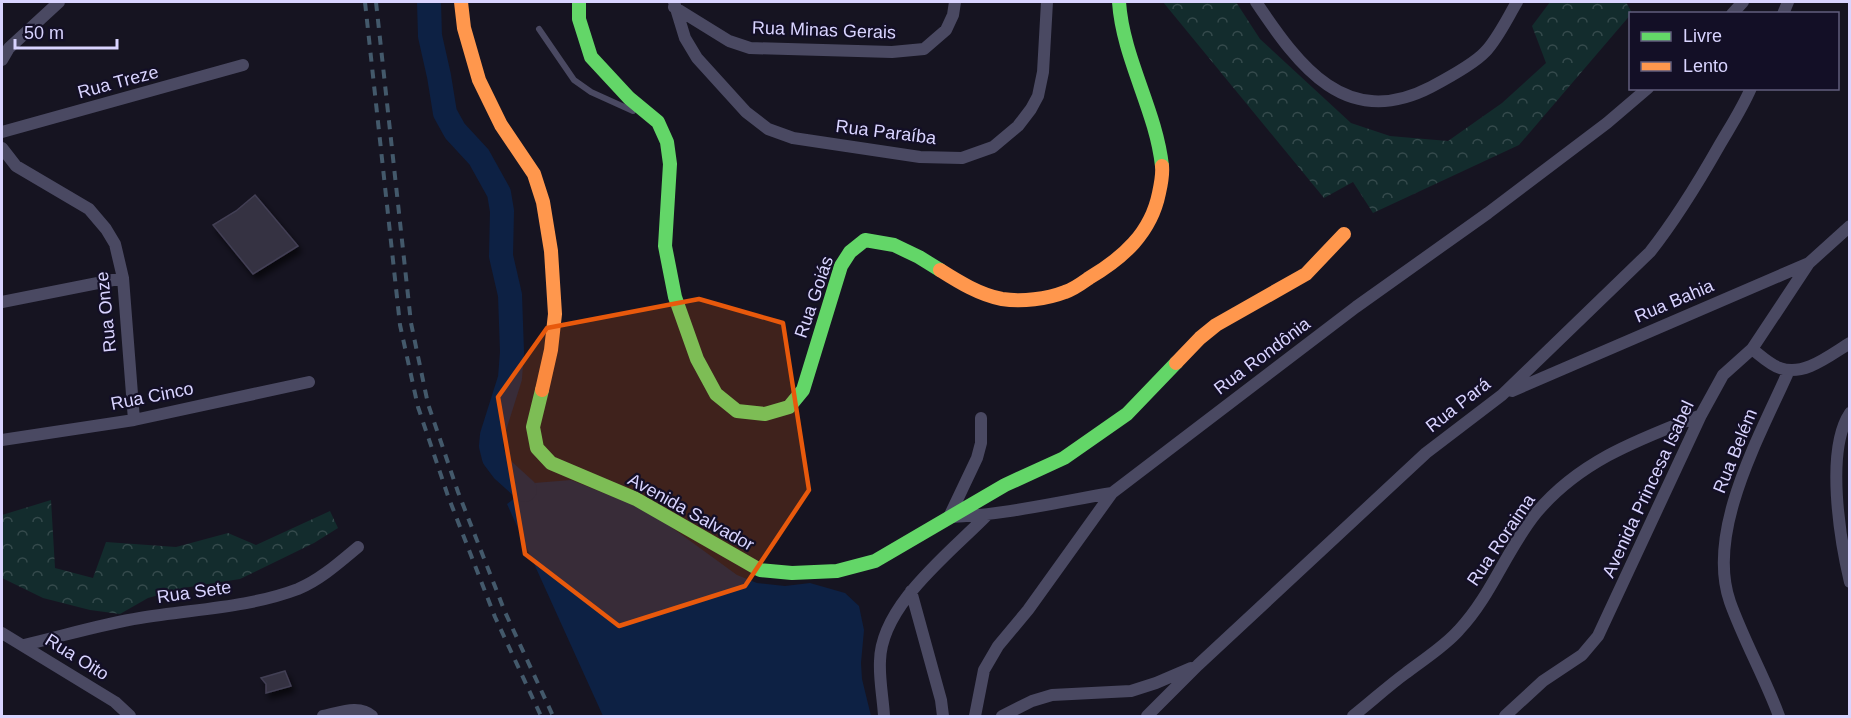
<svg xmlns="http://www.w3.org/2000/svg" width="1851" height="718" font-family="Arial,sans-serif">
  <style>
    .forest { fill: url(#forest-crowns) }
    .water { fill: #0d2144 }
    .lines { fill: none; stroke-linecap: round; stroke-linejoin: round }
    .river { stroke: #0d2144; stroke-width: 24 }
    .building { fill: #343243; stroke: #433f54; stroke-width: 1.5; filter: url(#shadow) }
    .lane { stroke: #4a4962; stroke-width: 6 }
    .street { stroke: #4a4962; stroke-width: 12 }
    .fast { stroke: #63d668; stroke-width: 14 }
    .slow { stroke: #ff974d; stroke-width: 14 }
    .rail { stroke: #43596b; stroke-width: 4; stroke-dasharray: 9 8; stroke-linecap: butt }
    .marked { fill: #e8590c; fill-opacity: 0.2; stroke: #e8590c; stroke-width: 4.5; stroke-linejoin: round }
    .labels { text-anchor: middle; stroke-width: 4.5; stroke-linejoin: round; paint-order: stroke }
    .street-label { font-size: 18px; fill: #d9d4ff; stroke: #130f26 }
  </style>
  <defs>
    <pattern id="forest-crowns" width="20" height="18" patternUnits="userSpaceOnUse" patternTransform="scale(1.5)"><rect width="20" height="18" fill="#132c2d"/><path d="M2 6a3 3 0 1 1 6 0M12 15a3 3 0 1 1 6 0" fill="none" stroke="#354a4c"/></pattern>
    <filter id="shadow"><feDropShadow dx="3.5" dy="5.5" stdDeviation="3" flood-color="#0009"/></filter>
  </defs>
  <rect width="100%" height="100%" fill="#161421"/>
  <path class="forest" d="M1163,2H1236L1260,39L1351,123L1390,136L1448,141L1502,103L1546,63L1532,26L1550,2H1626L1632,13L1519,145L1373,213L1353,182L1324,198Z
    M51,500L55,568L93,578L106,542L176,547L228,533L256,545L330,511L338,528L314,543L240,579L183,588L148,598L120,614L90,610L43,598L2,578V515Z"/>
  <path class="water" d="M571,480L649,511L737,575L757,583L785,586L810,583L845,593L859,606L864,630L861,663L862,679L871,716H603L507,504L534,483Z"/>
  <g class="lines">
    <path class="river" d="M429,2L430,36L439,76L445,113L455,131L479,157L499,193L502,211L501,256L510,295L512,352L510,378L492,435L491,446L494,458L503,470L525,490"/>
  </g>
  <path class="building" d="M255,195L298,246L253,274L213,225L236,211Z
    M285,671L291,686L266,693V684L261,678Z"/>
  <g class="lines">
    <path class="lane" d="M539,29L574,80L591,92L633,111"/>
    <path class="street" d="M674,2L685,38L697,58L746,112L768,129L793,138L920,157L962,158L993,147L1018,126L1031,109L1038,96L1043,72L1047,2
      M1256,2C1299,66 1346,131 1431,87C1446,79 1474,64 1485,52C1497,40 1508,17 1517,2
      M674,7L729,41L750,48L892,52L924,49L946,30L953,15L955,2
      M1732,14L1743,2
      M1783,14L1788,2
      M2,60L9,48L59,2
      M2,132L243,65
      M2,148L16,166L89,209L106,229L115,244L123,278L134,420
      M2,302L123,278
      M1752,349C1760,355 1770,365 1780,368C1804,377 1830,355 1850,343
      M1512,391L1809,263L1850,226
      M1850,413C1825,450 1840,540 1850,582
      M981,418V443L977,458L949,517C1004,515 1058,502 1112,493
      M2,440L134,420L309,382
      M911,591L941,700L943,716
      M2,633L115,702L130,716
      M24,645C63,636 102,624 140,618C193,609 248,608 298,589C320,580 340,562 358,547
      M323,716C339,713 359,704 372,716
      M884,716C883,698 879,679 880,661C881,605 950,553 987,515
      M975,716L984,670L998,646L1028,610L1112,493L1356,307L1488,213L1607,123L1648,88
      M1002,716L1032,701L1052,695L1131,691L1156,683L1191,668
      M1147,716L1198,665L1426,453L1502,395L1650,252C1676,219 1698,183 1719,146C1730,127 1742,109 1751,88
      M1353,716C1371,702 1388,686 1406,673C1424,659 1444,647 1459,630C1492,595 1507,548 1537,512C1581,460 1640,439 1701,415
      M1505,716L1543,681L1582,655L1598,636L1701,415L1723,375L1752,349L1809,263
      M1779,716C1765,678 1744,641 1730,602C1705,531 1761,434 1789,370"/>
    <path class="fast" d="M579,2V19L591,57L629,98L658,122L667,142L670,164L665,246L675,297L697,359L716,394L737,411L765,414L789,407L803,390L841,266L850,252L865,240L894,245L919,257L940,270
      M1119,2C1123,59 1156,110 1162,166
      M542,390L533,427L537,448L551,463L636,499L760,570L792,573L837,571L875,561L1005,485L1064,458L1127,414L1176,363"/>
    <path class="slow" d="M461,2L464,28L479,80L501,125L534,174L543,202L551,251L555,314L551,350L542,390
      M940,270C959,282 980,295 1002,299C1022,302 1047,299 1065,292C1074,289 1082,283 1089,278C1123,258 1151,233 1159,193C1161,184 1163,175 1162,166
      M1176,363L1200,338L1216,325L1306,274L1344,234"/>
    <path class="rail" d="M365,2L400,325L418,407L448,496L495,617L541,716
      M376,2L411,323L428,404L458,492L505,612L553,716"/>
  </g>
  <path class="marked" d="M699,299L783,323L809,490L745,586L619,626L525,554L498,397L547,328Z"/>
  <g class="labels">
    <g class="street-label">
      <text transform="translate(824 30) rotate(2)" y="6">Rua Minas Gerais</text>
      <text transform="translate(118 82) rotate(-15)" y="6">Rua Treze</text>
      <text transform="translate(886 132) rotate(7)" y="6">Rua Paraíba</text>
      <text transform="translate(814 297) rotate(-71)" y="6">Rua Goiás</text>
      <text transform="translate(1674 301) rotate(-23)" y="6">Rua Bahia</text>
      <text transform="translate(106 312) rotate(-96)" y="6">Rua Onze</text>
      <text transform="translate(1262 356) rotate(-37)" y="6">Rua Rondônia</text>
      <text transform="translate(152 396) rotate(-11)" y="6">Rua Cinco</text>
      <text transform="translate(1458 405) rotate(-38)" y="6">Rua Pará</text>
      <text transform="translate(1735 451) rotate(-68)" y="6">Rua Belém</text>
      <text transform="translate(1648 489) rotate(-65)" y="6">Avenida Princesa Isabel</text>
      <text transform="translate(691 512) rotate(29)" y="6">Avenida Salvador</text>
      <text transform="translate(1501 540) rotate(-56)" y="6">Rua Roraima</text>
      <text transform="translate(194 592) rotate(-8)" y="6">Rua Sete</text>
      <text transform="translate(77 657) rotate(32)" y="6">Rua Oito</text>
    </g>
  </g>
  <rect width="1851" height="718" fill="none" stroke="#d9d4ff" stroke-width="6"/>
  <rect x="1629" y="12" width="210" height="78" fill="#130f26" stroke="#625e7d" stroke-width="1.5"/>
  <rect x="1641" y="32" width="30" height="9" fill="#63d668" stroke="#625e7d" stroke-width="1.5"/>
  <text x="1683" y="42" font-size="18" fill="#d9d4ff">Livre</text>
  <rect x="1641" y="62" width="30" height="9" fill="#ff974d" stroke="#625e7d" stroke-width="1.5"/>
  <text x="1683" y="72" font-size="18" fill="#d9d4ff">Lento</text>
  <path d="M15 39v9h102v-9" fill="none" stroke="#d9d4ff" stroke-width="3"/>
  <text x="24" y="39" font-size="18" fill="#d9d4ff" stroke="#130f26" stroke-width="4.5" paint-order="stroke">50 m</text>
</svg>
